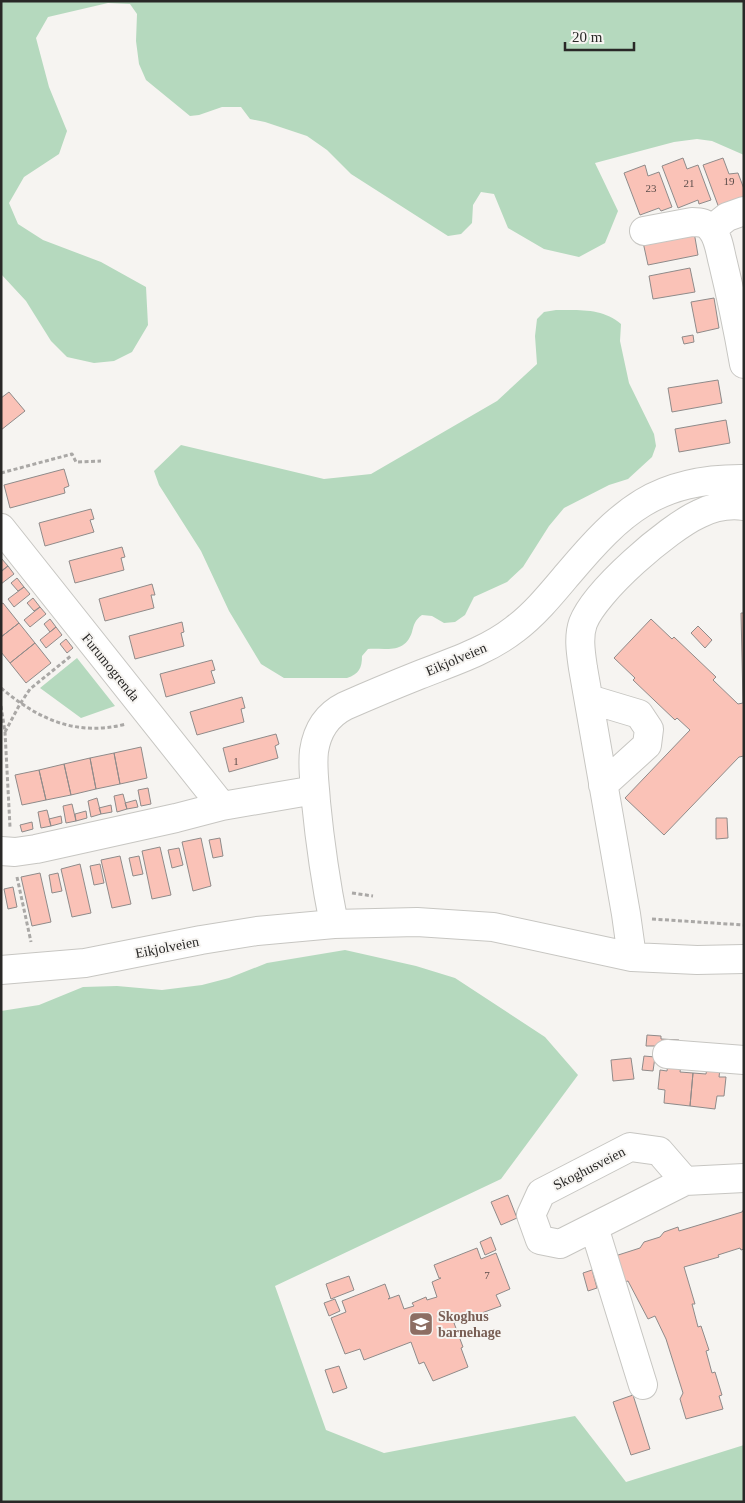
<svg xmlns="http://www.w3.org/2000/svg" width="745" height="1503" font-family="'Times New Roman',serif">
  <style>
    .green { fill: #b5d9be }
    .building { fill: #fac2b7; stroke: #8f8b8a }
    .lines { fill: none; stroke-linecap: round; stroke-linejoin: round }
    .minor-casing { stroke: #c7c6c2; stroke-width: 30 }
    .path { stroke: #aaa8a6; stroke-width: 3; stroke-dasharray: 4 2.5; stroke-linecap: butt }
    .minor { stroke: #fff; stroke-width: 28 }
    .labels { text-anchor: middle; stroke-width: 4; stroke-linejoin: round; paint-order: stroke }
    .number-label { font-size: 11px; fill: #5d4e4b }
    .street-label { font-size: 14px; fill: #292827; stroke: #f6f4f1 }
    .education-label { font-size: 14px; font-weight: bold; fill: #785e54; stroke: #f6f4f1; text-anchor: start }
  </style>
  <rect width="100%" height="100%" fill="#f6f4f1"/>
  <path class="green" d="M1,1H744V155L712,141L697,139L674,142L595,163L618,211L605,243L579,257L544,249L508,228L494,194L481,192L473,205L472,223L461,234L448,236L351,174L327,150L307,136L265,122L250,119L241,107H222L199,115L190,116L146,80L139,64L136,41L137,14L130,4L108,3L48,17L36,38L49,87L67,131L59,154L24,177L9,203L18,224L43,240L101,262L146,287L148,325L132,352L114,361L94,363L67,357L51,341L26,301L1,274Z
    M556,310C579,310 603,308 621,324L620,341L629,383L654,434L656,446L652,457L628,479L609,485L564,508L549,526L523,567L507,582L474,597L465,615L455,622L444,623L432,616L422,615C415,620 414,624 412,632C405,654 386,648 368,649L362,656C362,668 359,674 347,678H284L261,664L229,611L201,551L159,485L154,471L181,445L324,479L371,474L497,401L537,364L535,336L537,319L544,312Z
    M77,658L115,706L81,718L40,688Z
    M345,950L416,966L455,978L545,1037L578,1075L501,1179L275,1286L326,1430L384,1453L575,1416L626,1482L744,1445V1502H1V1011L39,1005L83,987L117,986L162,990L202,985L229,978L267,963Z"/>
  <path class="building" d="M683,158L687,169L698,165L711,200L699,204L698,200L678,208L662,166Z
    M723,158L729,174L738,173L744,189V202L719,208L703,165Z
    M645,165L648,176L659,172L672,207L661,211L659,208L640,215L624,173Z
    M694,232L698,255L648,265L643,242Z
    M690,268L695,292L653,299L649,276Z
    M714,298L719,328L697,333L691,302Z
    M693,335L694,342L684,344L682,337Z
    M718,380L722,403L672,412L668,388Z
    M9,392L25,411L1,430V398Z
    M726,420L730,443L679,452L675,429Z
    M64,469L69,486L64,488L65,493L10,508L4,485Z
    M91,509L94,519L90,520L94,532L45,546L39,523Z
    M122,547L125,557L121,558L124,570L75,583L69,561Z
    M1,558L8,566L2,571L1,570Z
    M8,566L14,574L1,584V571Z
    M17,578L24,587L18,591L11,583Z
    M152,584L155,595H151L154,608L105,621L99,599Z
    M24,587L30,594L14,607L8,599Z
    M33,598L40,607L34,611L27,603Z
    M3,603L19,623L1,637V604Z
    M40,607L46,614L30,627L24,620Z
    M741,613H744V756L739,757L664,835L625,798L690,730L677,718L675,720L633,680L635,678L614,658L651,619L672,639L674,637L716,677L713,680L738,704L743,703Z
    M50,619L56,627L50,632L44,624Z
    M182,622L184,632L181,633L184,646L135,659L129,636Z
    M19,623L35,643L10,663L1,652V637Z
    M698,626L712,640L705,648L691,633Z
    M56,627L62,635L46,648L40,640Z
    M66,639L73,648L67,653L60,644Z
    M35,643L51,663L26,683L10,663Z
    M212,660L215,670L211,671L215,683L166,697L160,674Z
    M242,697L245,708L241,709L244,722L197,735L190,712Z
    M276,734L279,744L275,746L278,758L229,772L223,748Z
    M141,747L147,778L120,784L114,753Z
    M114,753L120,784L96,789L90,758Z
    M90,758L96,789L71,795L64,764Z
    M64,764L71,795L46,800L39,770Z
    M39,770L46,800L22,805L15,775Z
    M148,788L151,804L141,806L138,790Z
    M123,794L127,809L117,812L114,796Z
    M97,798L101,814L91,817L88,801Z
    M136,800L138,807L127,809L125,803Z
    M72,804L76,821L66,823L63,806Z
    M111,805L112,812L101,814L99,808Z
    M47,810L51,826L41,828L38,812Z
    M86,811L87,818L76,821L75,814Z
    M61,816L62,823L51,826L49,819Z
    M716,818H727L728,838L716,839Z
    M32,822L33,829L22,832L20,825Z
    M201,838L211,886L193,891L182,842Z
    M220,838L223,856L213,858L209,840Z
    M160,847L171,895L152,899L142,851Z
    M179,848L183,865L172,868L168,850Z
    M120,856L131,904L112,908L101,860Z
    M139,856L143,874L133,876L129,858Z
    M80,864L91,913L72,917L61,869Z
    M100,864L104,883L94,885L90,866Z
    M40,873L51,922L32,926L21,877Z
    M58,873L62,891L52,893L49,875Z
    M13,887L17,907L8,909L4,889Z
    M647,1035L661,1036V1039L679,1040V1052L664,1046H646Z
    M644,1056L655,1057L653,1071L642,1070Z
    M631,1058L634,1079L613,1081L611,1060Z
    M668,1063L681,1065L680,1072L693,1073L690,1106L664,1103L665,1090L658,1089L660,1070L667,1071Z
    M707,1068L720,1069L719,1077H726L724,1096H717L715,1109L690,1106L693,1073L706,1074Z
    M508,1195L517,1218L501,1225L491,1202Z
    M744,1209V1249L741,1250L740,1248L718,1255L719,1257L684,1267L695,1304H692L698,1327L701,1326L709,1350L706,1351L712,1373L715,1372L722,1395L719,1396L723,1409L686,1419L680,1399L683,1393L666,1339L655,1316L648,1319L628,1281L624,1282L612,1257L640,1248L644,1242L660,1237L664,1232L678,1227L679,1231L742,1212Z
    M491,1237L496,1250L485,1255L480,1242Z
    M477,1248L481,1259L496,1253L510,1289L496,1295L501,1306L454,1323L463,1347L461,1348L468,1367L433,1381L424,1362L419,1364L411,1342L364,1360L360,1349L345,1354L331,1318L346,1312L342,1301L385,1284L390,1298L388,1299L399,1295L404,1309L414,1306L412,1303L426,1297L427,1300L437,1297L432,1282L441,1278H439L434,1265Z
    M592,1270L597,1288L588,1291L583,1273Z
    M349,1276L354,1290L331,1299L326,1284Z
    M335,1299L340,1311L329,1316L324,1303Z
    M339,1366L347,1388L333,1393L325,1370Z
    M633,1395L650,1449L631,1455L613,1402Z"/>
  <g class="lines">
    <defs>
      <path id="minor" d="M712,229L727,217L744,211
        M644,231L692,222C701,222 707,223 712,230C719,239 720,252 723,263C731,296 738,330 744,364
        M1,528L222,806
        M589,699L639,714L649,729L647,745L603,785
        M1,851L15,852L36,849L176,818L222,806L315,790
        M334,924C326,884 320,843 316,802C315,785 312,768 314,751C317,731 327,715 345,706C370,695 394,685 419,675C452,662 487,651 515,629C535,614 552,593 568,574C621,511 657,478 744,479L734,505
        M632,957L626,914L583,668C581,654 578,637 583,623C595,591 668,528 699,514C713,507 729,504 744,506
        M1,970L85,963L201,940L257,931L334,924L417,922L493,927L632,957L697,960L744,959
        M667,1054L744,1060
        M685,1181L659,1151L630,1147L541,1193L531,1215L540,1240L560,1244L685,1181L744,1178
        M594,1227L643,1385"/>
    </defs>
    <use href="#minor" class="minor-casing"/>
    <path class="path" d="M1,473L72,454L76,462L101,461
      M1,688C38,719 76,737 126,724
      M1,706L5,732L10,827
      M5,732L20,704L30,689L72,655
      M17,877L31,942
      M352,893L373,896
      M652,919L744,925"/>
    <use href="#minor" class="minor"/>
  </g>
  <defs>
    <symbol id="school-square" viewBox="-11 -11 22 22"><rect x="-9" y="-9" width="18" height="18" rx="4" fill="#8d6e63" stroke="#f6f4f1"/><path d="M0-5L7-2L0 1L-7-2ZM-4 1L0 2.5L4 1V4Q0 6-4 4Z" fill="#fff"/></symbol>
  </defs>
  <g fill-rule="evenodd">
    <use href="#school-square" x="407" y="1310" width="28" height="28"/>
  </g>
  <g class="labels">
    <g class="number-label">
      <text x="729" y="185">19</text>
      <text x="689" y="187">21</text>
      <text x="651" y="192">23</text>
      <text x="236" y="765">1</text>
      <text x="487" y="1279">7</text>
    </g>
    <g class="street-label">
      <text transform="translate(456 659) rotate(-23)" y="5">Eikjolveien</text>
      <text transform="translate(111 667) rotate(51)" y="5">Furumogrenda</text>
      <text transform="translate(167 947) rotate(-11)" y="5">Eikjolveien</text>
      <text transform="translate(589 1168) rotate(-27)" y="5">Skoghusveien</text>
    </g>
    <g class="education-label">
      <text x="438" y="1321">Skoghus<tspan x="438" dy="16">barnehage</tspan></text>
    </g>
  </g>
  <rect width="745" height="1503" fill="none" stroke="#292827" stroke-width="5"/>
  <path d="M565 42v8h69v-8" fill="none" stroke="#292827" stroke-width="2.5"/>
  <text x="572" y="42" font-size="15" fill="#292827" stroke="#f6f4f1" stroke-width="4" paint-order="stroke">20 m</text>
</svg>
